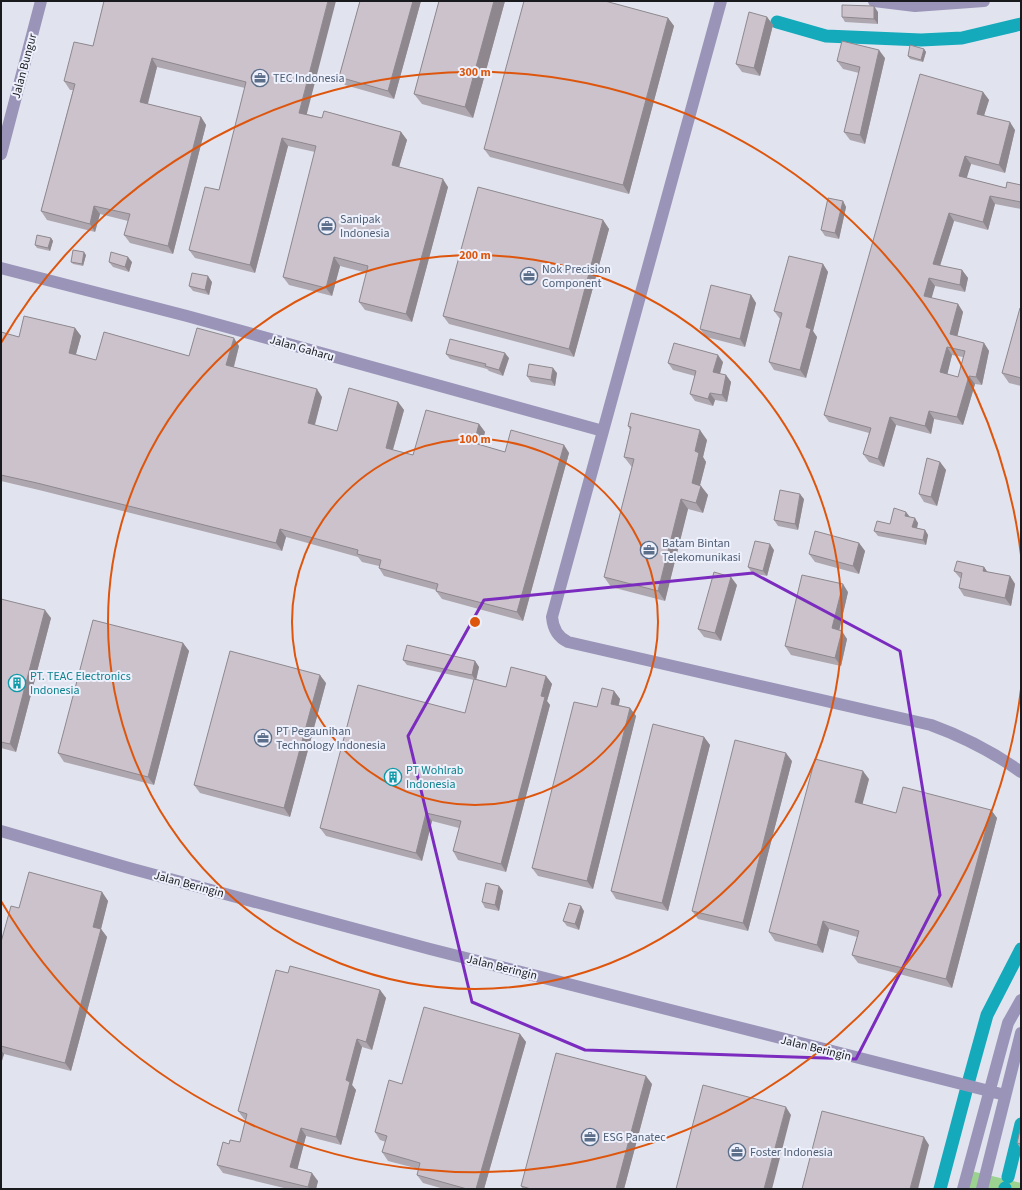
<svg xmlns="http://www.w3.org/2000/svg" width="1022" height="1190" font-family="'Source Sans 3',sans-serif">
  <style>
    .green { fill: #9bd28f }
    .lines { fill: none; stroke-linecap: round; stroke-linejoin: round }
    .canal { stroke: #14aabc; stroke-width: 13 }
    .street { stroke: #9a95b8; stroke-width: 12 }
    .wall { fill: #afa7af; fill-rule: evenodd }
    .shaded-wall { fill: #8e888e }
    .building { fill: #cbc2cb; stroke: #8e888e; fill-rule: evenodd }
    .marked { fill: none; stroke: #7b2cbf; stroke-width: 3; stroke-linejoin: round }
    .ring { fill: none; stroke: #de560d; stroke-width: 2 }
    .labels { text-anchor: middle; stroke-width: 4; stroke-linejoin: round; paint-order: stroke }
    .street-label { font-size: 12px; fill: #191a1e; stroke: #eef1fc }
    .service-label { font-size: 12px; fill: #4e5e75; stroke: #eef1fc; text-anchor: start }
    .culture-label { font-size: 12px; fill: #0d838f; stroke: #eef1fc; text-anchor: start }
    .centre { fill: #de560d; stroke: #eef1fc; stroke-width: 2 }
    .ring-label { font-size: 12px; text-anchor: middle; font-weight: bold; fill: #de560d; stroke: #eef1fc; stroke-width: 4; stroke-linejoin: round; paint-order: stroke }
  </style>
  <rect width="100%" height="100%" fill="#e1e4ef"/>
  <path class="green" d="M971,1171L1021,1183V1189H966Z"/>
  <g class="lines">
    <path class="canal" d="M777,22L826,36L921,40L962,38L1021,24
      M969,1080L987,1015L1021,949
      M1008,1177L1021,1124
      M940,1189L966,1091
      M1005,1189V1188"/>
    <path class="street" d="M721,1L552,617C553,628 557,637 568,642L931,725C964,737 993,752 1021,772
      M874,1L915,6L984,1
      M1,154L41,1
      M1,268L187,316L603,431
      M1,831L129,868L430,949L1005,1095
      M963,1189L1008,1023L1021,1000
      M982,1189L1021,1033"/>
  </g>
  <path class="wall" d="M104,1L307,114L322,118L401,132L407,140L399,167L448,187L412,322L365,310L359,302L367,273L340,266L332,296L289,285L283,277L315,152L288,146L255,273L195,258L189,250L219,190L245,88L157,67L148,104L201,117L206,125L173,254L130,243L124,235L128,221L100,214L95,232L47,220L41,211L73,90H70L64,81L93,46Z
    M360,1H421L394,99L345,85L339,77Z
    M439,1H505L473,118L422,104L414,94Z
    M878,12V24L845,22L842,17Z
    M767,17L773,25L760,76L742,72L736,64Z
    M668,18L674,26L629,194L490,157L484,149Z
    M924,49L926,52L923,62L910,59L908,56Z
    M885,58L865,144L850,140L844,132L859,73L843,69L837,61Z
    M983,92L989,100L984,115L1015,130L1005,173L971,164L966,178L1006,188L1021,185V209L995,204L988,230L954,221L940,266L962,270L968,278L965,292L935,286L931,298L958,304L963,312L957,336L984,343L989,351L982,385L975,384L963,425L934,419L931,434L896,425L884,467L869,462L863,454L869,433L829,422L824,415ZM952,355L963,357L958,377L947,374Z
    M843,201L846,207L839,239L825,236L821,230Z
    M603,220L609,229L574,357L449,324L443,316Z
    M51,238L53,241L50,251L37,248L35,245Z
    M86,255L83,266L73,264L71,262Z
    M109,262H132L129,272L113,267Z
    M823,264L828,272L813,331L817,337L806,378L774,370L769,362L780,319L774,311Z
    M212,282L209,295L193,291L189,286Z
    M751,295L756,303L745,347L706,337L700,329Z
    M1021,308V386L1009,383L1002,373Z
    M75,328L81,336L76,354L96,360L189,356L239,346L234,367L322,397L315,425L337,431L398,402L404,410L393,450L413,455L479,424L485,432L481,445L505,452L564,445L569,453L523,621L442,599L436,591V590L384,576L379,568V566L362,562L358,557L286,537L282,551L43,491L1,481V332L19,337Z
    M446,354L509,358L503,376L489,371L487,369L450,359Z
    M723,362L720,374L726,375L731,382L727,402L715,400L713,406L695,401L690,394L695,376L673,370L668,363Z
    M557,373L555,386L531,382L527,376Z
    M628,426L707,440L703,457L706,462L700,485L708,495L703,513L688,509L665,601L611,587L604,577L632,467L631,466L624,457L630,430Z
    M940,462L946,470L937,506L924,502L919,494Z
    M804,499L798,530L778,526L774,520Z
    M910,517L918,523L917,528L925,530L928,535L926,545L878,536L874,531L890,524Z
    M859,543L865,551L859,574L815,562L809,554Z
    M774,550L767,576L752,573L748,567Z
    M984,567L987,572L1010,576L1015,584L1011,606L964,596L959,588L961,578H960L954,571Z
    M737,585L721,641L704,637L698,629Z
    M848,592L839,630L847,639L841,666L791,655L785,646Z
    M1,599L51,618L16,752L1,748Z
    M183,643L189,651L154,785L64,762L58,753Z
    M403,660L475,661L479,667L476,679L506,687L546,676L552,684L547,701L550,705L506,872L458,860L453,851L459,828L432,821L422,861L326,836L320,828L465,713L474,680L407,665Z
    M326,683L290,817L200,793L194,785Z
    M614,691L620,699L619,705L630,708L636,716L593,889L538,876L532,868L597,707Z
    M704,737L710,745L668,911L616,899L611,891Z
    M792,761L748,931L698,919L692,911Z
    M869,779L862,804L896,813L991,810L997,818L952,988L858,963L852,955L857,937L829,929L823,953L775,941L769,932Z
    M499,886L503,891L499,911L485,908L482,902Z
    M102,892L108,901L101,929L107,937L71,1071L4,1054L1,1064V942L19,908Z
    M584,911L579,930L567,926L563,921Z
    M288,973L380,990L386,998L372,1050L362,1047L352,1085L356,1090L341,1145L306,1136L297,1169L318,1181L316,1189H288L223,1173L217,1165L229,1144L240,1142L246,1120L244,1119L238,1111Z
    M520,1034L526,1042L484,1189H444L423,1183L417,1175L419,1169L388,1161L382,1152L386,1142L380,1140L375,1132L402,1084Z
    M652,1084L624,1189H523L521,1186Z
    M1021,1126V1149L1017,1143Z"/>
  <path class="shaded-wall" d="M328,1H336L305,121L299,113Z
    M413,1H421L394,99L388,91Z
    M494,1H505L473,118L465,107Z
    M874,6L878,12V24L874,19Z
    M767,17L773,25L760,76L754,68Z
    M668,18L674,26L629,194L623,185Z
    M924,49L926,52L923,62L921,60Z
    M879,50L885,58L865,144L860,135Z
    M152,58L157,67L146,110L140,102Z
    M983,92L989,100L982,122L977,114Z
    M201,117L206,125L173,254L168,246Z
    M1010,122L1015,130L1005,173L999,165Z
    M401,132L407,140L397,174L392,165Z
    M282,138L288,146L255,273L250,265Z
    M965,156L971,164L965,184L959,176Z
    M443,179L448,187L412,322L406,314Z
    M990,196L995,204L988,230L983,222Z
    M843,201L846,207L839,239L835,233Z
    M94,206L100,214L95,232L90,224Z
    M949,213L954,221L938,272L933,264Z
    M603,220L609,229L574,357L569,349Z
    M51,238L53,241L50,251L48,248Z
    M84,252L86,255L83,266L82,264Z
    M128,257L132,262L129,272L125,267Z
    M334,257L340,266L332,296L326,288Z
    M823,264L828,272L813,331L817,337L806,378L800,370L806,327Z
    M962,270L968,278L965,292L960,285Z
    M208,276L212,282L209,295L205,290Z
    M929,278L935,286L930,304L924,296Z
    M751,295L756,303L745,347L740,339Z
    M958,304L963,312L956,342L950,334Z
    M75,328L81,336L74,361L69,353Z
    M234,338L239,346L232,373L226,365Z
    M984,343L989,351L982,385L976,377Z
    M947,347L952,355L946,380L940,372Z
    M505,353L509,358L503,376L499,370Z
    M718,355L723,362L718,380L713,372Z
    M553,368L557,373L555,386L551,380Z
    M726,375L731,382L727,402L722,395Z
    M969,376L975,384L963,425L957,417Z
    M317,389L322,397L313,431L308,423Z
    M710,393L715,400L713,406L708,399Z
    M398,402L404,410L391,456L386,448Z
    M929,411L934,419L931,434L925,426Z
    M890,417L896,425L884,467L878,459Z
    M479,424L485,432L480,451L474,443Z
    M700,430L707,440L703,457L706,462L698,493L692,483L695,451Z
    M564,445L569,453L523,621L517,612Z
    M940,462L946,470L937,506L931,497Z
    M701,486L708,495L703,513L696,503Z
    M800,494L804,499L798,530L795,524Z
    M681,499L688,509L665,601L658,591Z
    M906,512L910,517L905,516Z
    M915,518L918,523L916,532L912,527Z
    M280,529L286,537L282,551L276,543Z
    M925,530L928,535L926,545L923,540Z
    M859,543L865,551L859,574L853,566Z
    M770,544L774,550L767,576L763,571Z
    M984,567L989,574L983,571Z
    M1010,576L1015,584L1011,606L1005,598Z
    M731,577L737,585L721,641L715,633Z
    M843,584L848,592L838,636L832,628Z
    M45,610L51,618L16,752L10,744Z
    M842,631L847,639L841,666L835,658Z
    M183,643L189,651L154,785L148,777Z
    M475,661L479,667L476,681L472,675Z
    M320,675L326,683L290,817L284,808Z
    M546,676L552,684L547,701L550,705L506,872L501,864Z
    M614,691L620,699L617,712L611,704Z
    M630,708L636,716L593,889L587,881Z
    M704,737L710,745L668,911L662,903Z
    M786,753L792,761L748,931L743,923Z
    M863,771L869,779L861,810L855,802Z
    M991,810L997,818L952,988L946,979Z
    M426,813L432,821L422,861L416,853Z
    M499,886L503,891L499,911L495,905Z
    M102,892L108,901L101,929L107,937L71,1071L65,1063L93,927Z
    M581,906L584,911L579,930L575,924Z
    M823,921L829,929L823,953L817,945Z
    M380,990L386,998L372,1050L366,1042Z
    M520,1034L526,1042L484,1189H476Z
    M357,1039L362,1047L352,1085L356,1090L341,1145L336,1137L346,1080Z
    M1,1050L4,1054L1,1064Z
    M646,1076L652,1084L624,1189H616Z
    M786,1107L791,1115L772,1189H764Z
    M301,1128L306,1136L296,1175L290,1167Z
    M924,1137L929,1145L918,1189H910Z
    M312,1173L318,1181L316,1189H310L308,1187Z"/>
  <path class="building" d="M104,1H328L299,113L322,118L324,111L401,132L392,165L443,179L406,314L359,302L368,266L334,257L326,288L283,277L316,146L282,138L250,265L189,250L205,187L219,190L246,82L152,58L140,102L201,117L168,246L124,235L130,214L94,206L90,224L41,211L75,84L64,81L74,42L93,46Z
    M360,1H413L388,91L339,77Z
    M439,1H494L465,107L414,94Z
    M524,1H605L668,18L623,185L484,149Z
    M842,5L874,6V19L842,17Z
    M749,12L767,17L754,68L736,64Z
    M842,41L879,50L860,135L844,132L860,67L837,61Z
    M910,45L924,49L921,60L908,56Z
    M920,74L983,92L977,114L1010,122L999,165L965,156L959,176L1006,188L1007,182L1021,185V202L990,196L983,222L949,213L933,264L962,270L960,285L929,278L924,296L958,304L950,334L984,343L976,377L969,376L957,417L929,411L925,426L890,417L878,459L863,454L871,428L824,415ZM947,347L965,351L958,377L940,372Z
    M478,187L603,220L569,349L443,316Z
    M828,198L843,201L835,233L821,230Z
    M37,235L51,238L48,248L35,245Z
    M73,250L84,252L82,264L71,262Z
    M111,252L128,257L125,267L109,262Z
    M789,256L823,264L806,327L811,329L800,370L769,362L782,313L774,311Z
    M192,273L208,276L205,290L189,286Z
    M711,285L751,295L740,339L700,329Z
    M1020,308H1021V378L1002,373Z
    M24,316L75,328L69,353L96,360L104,332L189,356L197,328L234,338L226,365L317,389L308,423L337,431L349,388L398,402L386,448L413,455L426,410L479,424L474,443L505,452L511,430L564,445L517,612L436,591L438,584L379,568L381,560L357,554L358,550L280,529L276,543L37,483L1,475V332L19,337Z
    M450,339L505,353L499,370L485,366L486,364L446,354Z
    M674,343L718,355L713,372L726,375L722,395L710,393L708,399L690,394L696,371L668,363Z
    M529,364L553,368L551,380L527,376Z
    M631,413L700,430L695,451L699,453L692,483L701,486L696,503L681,499L658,591L604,577L634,459L624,457L631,427L628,426Z
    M927,458L940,462L931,497L919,494Z
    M780,490L800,494L795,524L774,520Z
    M894,508L906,512L905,516L915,518L912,527L925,530L923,540L874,531L877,521L890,524Z
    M815,531L859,543L853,566L809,554Z
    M755,541L770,544L763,571L748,567Z
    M957,561L984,567L983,571L1010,576L1005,598L959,588L962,573L954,571Z
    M714,572L731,577L715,633L698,629Z
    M802,575L843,584L832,628L842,631L835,658L785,646Z
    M1,599L45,610L10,744L1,742Z
    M93,620L183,643L148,777L58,753Z
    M407,645L475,661L472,675L403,660Z
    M230,651L320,675L284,808L194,785Z
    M511,667L546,676L541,696L545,697L501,864L453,851L461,821L426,813L416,853L320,828L358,685L465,713L474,679L506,687Z
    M602,688L614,691L611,704L630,708L587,881L532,868L574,702L597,707Z
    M653,724L704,737L662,903L611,891Z
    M735,740L786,753L743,923L692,911Z
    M815,759L863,771L855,802L896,813L903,787L991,810L946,979L852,955L859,931L823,921L817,945L769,932Z
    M29,872L102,892L93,927L101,929L65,1063L1,1046V942L11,906L19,908Z
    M486,883L499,886L495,905L482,902Z
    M569,903L581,906L575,924L563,921Z
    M290,966L380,990L366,1042L357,1039L346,1080L350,1082L336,1137L301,1128L290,1167L312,1173L308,1187L217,1165L223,1142L229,1144L230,1140L240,1142L247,1114L238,1111L276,970L288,973Z
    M424,1007L520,1034L476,1189H467L417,1175L420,1163L382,1152L387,1136L375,1132L389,1080L402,1084Z
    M556,1053L646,1076L616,1189H531L521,1186Z
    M703,1085L786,1107L764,1189H676Z
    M822,1111L924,1137L910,1189H802Z
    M1021,1126V1144L1017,1143Z"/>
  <path class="marked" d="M753,573L900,651L940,895L856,1059L585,1050L472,1002L408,736L484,600Z"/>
  <g class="ring">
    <circle cx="475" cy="622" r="183"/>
    <circle cx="475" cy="622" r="367"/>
    <path d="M1021 689A550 550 0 0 1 1 901M1 343A550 550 0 0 1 1021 555"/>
  </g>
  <defs>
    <symbol id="office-ring" viewBox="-11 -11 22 22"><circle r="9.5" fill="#eef1fc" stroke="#5c6f8a" stroke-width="1.5"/><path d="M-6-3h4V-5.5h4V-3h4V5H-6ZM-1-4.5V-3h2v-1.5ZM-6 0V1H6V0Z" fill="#5c6f8a"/></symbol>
    <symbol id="building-ring" viewBox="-11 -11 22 22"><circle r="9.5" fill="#eef1fc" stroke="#0f9aa8" stroke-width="1.5"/><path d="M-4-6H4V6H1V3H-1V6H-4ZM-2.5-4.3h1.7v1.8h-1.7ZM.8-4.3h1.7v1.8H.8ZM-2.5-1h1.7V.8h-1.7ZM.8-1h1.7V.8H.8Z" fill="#0f9aa8"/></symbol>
  </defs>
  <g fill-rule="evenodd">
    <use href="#office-ring" x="250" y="68" width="20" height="20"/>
    <use href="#office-ring" x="317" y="216" width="20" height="20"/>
    <use href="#office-ring" x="519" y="266" width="20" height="20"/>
    <use href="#office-ring" x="639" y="540" width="20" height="20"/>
    <use href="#building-ring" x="7" y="673" width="20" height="20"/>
    <use href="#office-ring" x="253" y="728" width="20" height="20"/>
    <use href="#building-ring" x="383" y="767" width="20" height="20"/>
    <use href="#office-ring" x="580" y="1127" width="20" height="20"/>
    <use href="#office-ring" x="727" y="1142" width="20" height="20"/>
  </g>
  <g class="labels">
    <g class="street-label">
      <text transform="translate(24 66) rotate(-75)" y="4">Jalan Bungur</text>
      <text transform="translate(302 348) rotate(16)" y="4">Jalan Gaharu</text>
      <text transform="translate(189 884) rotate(15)" y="4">Jalan Beringin</text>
      <text transform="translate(502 967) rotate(14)" y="4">Jalan Beringin</text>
      <text transform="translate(816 1048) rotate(14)" y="4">Jalan Beringin</text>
    </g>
    <g class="service-label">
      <text x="273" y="82">TEC Indonesia</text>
      <text x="340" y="223">Sanipak<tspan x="340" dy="14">Indonesia</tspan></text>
      <text x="542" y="273">Nok Precision<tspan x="542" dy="14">Component</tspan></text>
      <text x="662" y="547">Batam Bintan<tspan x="662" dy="14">Telekomunikasi</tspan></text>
      <text x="276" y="735">PT Pegaunihan<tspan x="276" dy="14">Technology Indonesia</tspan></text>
      <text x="603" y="1141">ESG Panatec</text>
      <text x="750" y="1156">Foster Indonesia</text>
    </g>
    <g class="culture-label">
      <text x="30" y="680">PT. TEAC Electronics<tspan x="30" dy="14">Indonesia</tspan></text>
      <text x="406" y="774">PT Wohlrab<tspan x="406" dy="14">Indonesia</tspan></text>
    </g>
  </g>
  <circle cx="475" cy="622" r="6" class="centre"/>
  <g class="ring-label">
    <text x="475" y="76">300 m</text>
    <text x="475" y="259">200 m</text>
    <text x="475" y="443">100 m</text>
  </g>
  <rect width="1022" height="1190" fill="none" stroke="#191a1e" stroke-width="4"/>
</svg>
